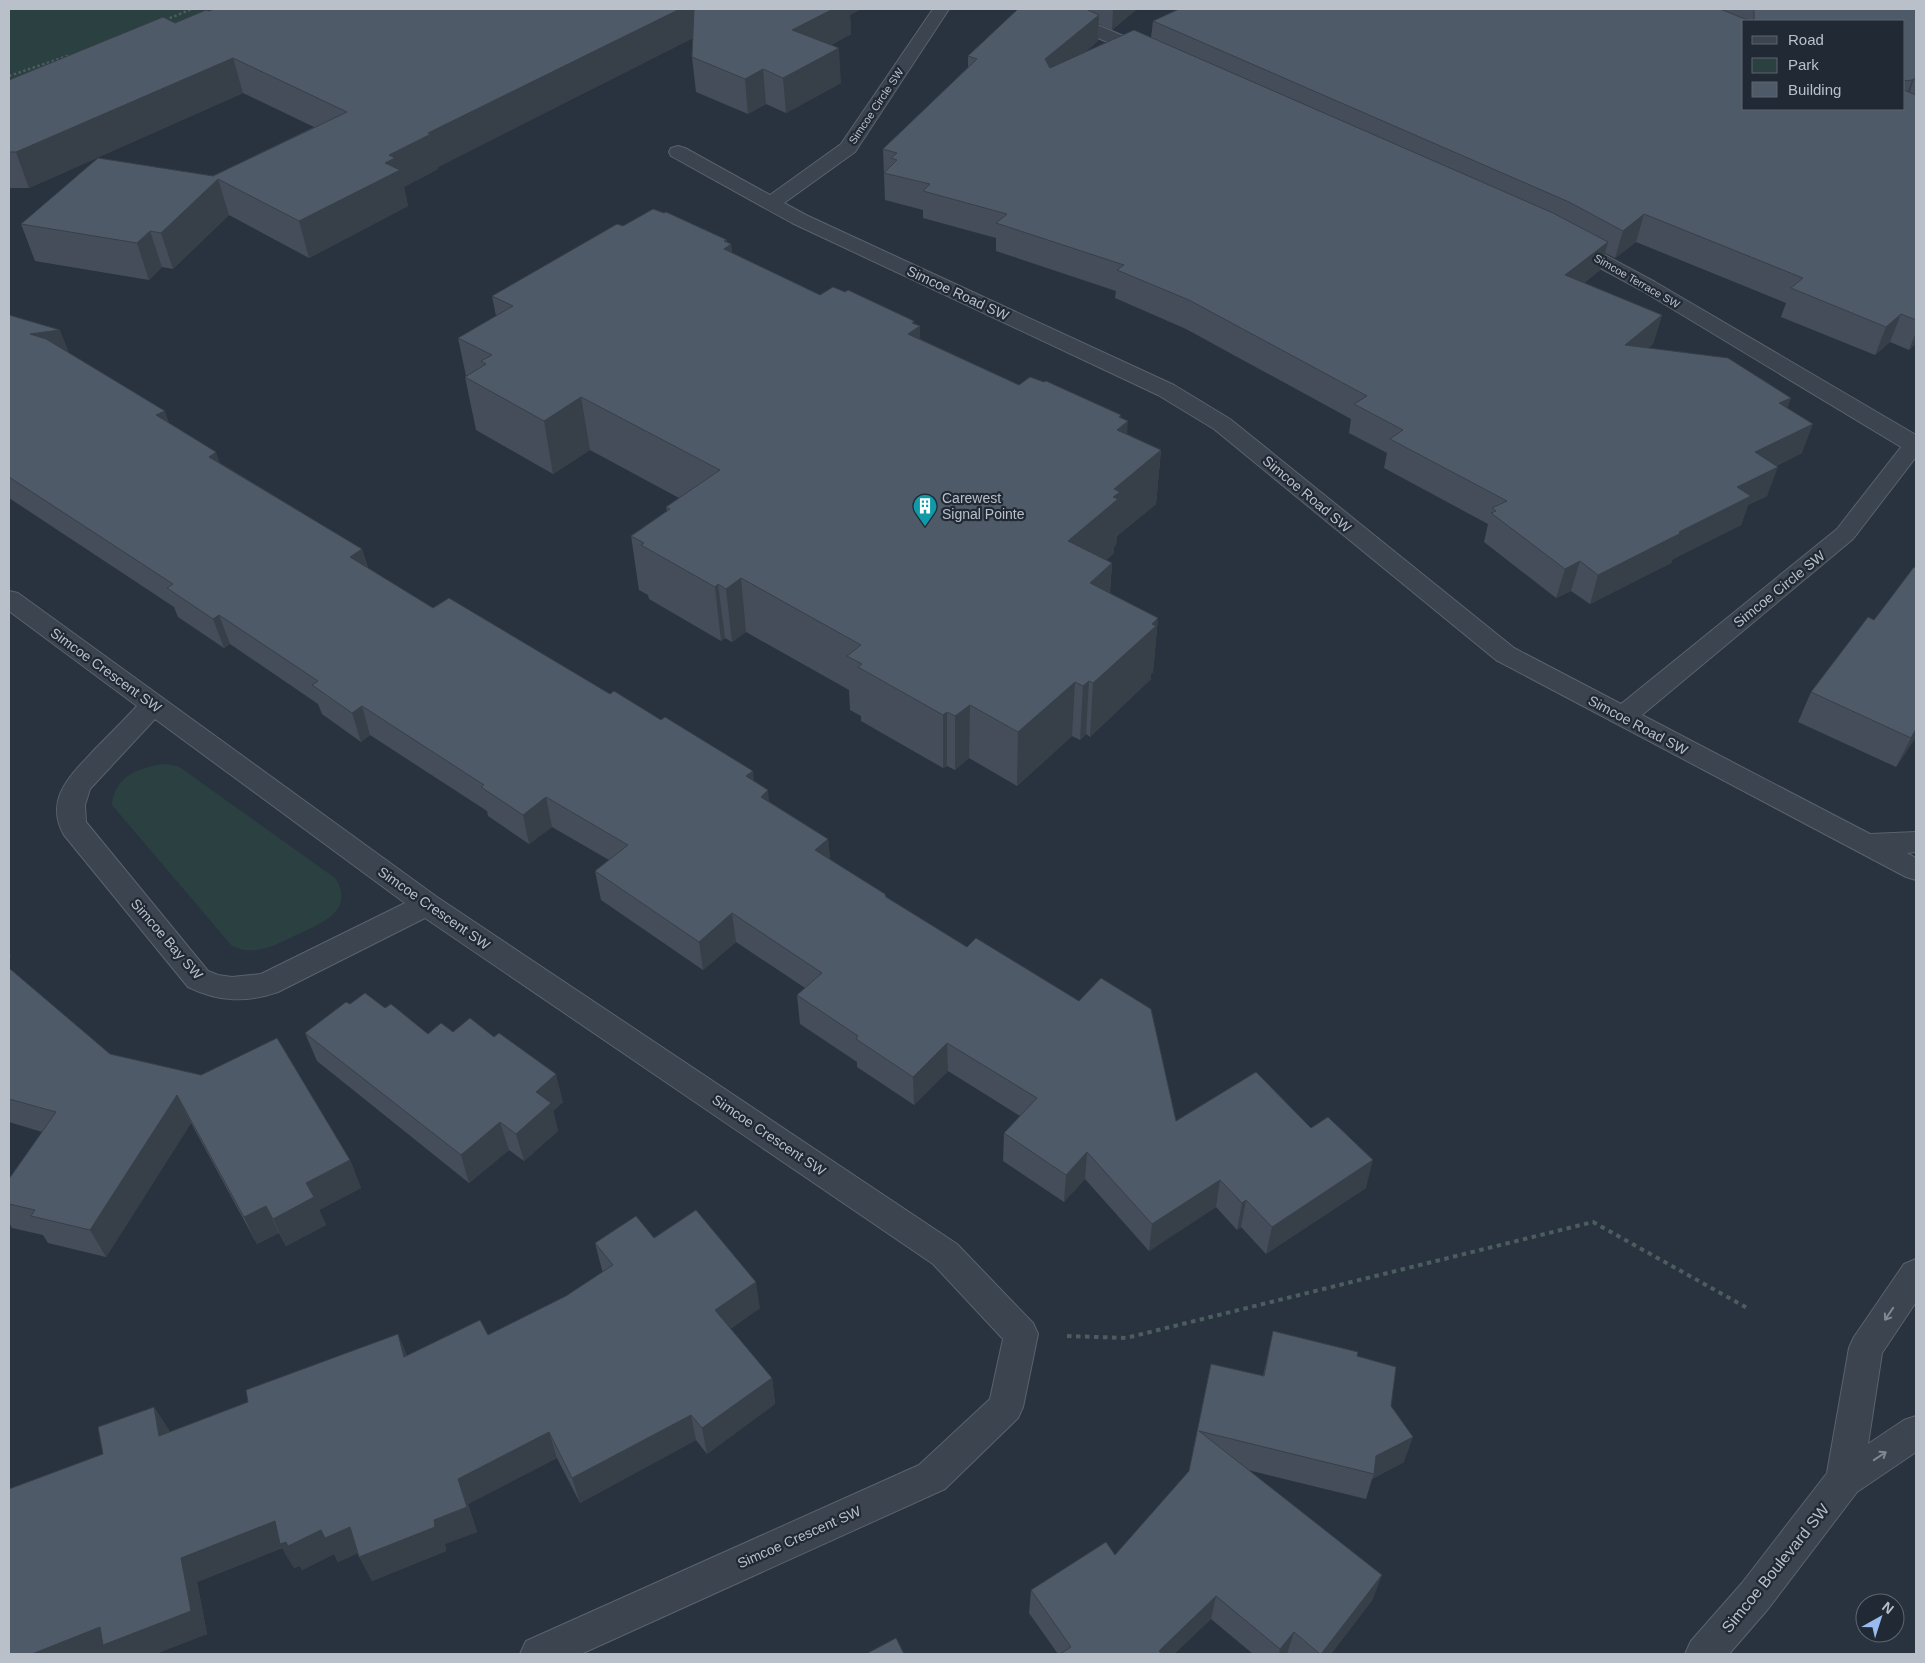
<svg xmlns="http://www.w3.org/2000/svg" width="1925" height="1663" font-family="Arial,sans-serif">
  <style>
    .green { fill: #2b4041 }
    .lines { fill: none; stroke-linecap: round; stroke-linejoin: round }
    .minor-casing { stroke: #5a626d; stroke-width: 2 }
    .path-far1 { stroke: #4b5d5f; stroke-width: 2.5; stroke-dasharray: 2.5 2.5; stroke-linecap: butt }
    .path { stroke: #4b5d5f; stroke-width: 4; stroke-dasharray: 4.5 4.5; stroke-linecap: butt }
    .minor { fill: #3c4450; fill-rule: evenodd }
    .wall { fill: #444d59; fill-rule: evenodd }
    .shaded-wall { fill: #373f49 }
    .building { fill: #4f5a68; stroke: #373f49 }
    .oneway { stroke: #818893 }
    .labels { text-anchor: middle; stroke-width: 4.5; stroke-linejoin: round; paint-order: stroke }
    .far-street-label { font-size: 11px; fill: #b9c0ca; stroke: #212935 }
    .street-label { font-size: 14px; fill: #b9c0ca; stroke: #212935 }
    .poi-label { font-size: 14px; fill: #b9c0ca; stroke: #212935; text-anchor: start }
    .near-street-label { font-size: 16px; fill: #b9c0ca; stroke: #212935 }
  </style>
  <rect width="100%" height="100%" fill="#29333f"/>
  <path class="green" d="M9,9H234L9,103Z
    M163,764L178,766L335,878C357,911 318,925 294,936C280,943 263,952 246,950C242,950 236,947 232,946L112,805C114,777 138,768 163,764Z"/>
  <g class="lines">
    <defs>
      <path id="minor" d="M933,9H949L855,152L784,203L806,215L1174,385L1230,419L1514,648L1621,704L1837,529L1901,447L1641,290L1563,248L1560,244L1563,240L1570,238L1577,240L1655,282L1916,435V457L1853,539L1642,715L1870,834L1916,832V852L1907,853L1916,858V880L1906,877L1496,660L1214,429L1158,395L792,223L671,156L669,152L671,148L678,146L685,148L770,195L841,144Z
        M1038,9H1060L1154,49L1157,53L1154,57L1148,58L1142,57L1040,13Z
        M9,591L18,593L437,897L957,1244L1033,1323L1038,1334L1023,1407L1018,1418L945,1489L581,1654H520L526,1641L919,1465L990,1399L1003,1339L933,1264L425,918L278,992C246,1003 219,1002 188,987L64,835C43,798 73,773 96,748C110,734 124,720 137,706L9,611ZM155,719L405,903L261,974L232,977L218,975L208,971L86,822L85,805L90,789Z
        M1916,1259V1302L1882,1353L1868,1444L1904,1420L1916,1416V1452L1857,1492L1768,1609L1729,1654H1685L1691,1641L1742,1583L1827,1473L1849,1348L1854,1337L1904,1264Z"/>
    </defs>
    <use href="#minor" class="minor-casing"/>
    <path class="path-far1" d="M165,20L192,9
      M9,76L70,55"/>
    <path class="path" d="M1067,1336L1126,1338L1593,1222L1749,1309"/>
    <use href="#minor" class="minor"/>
  </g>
  <path class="wall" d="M214,9H859V10L850,15L851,34L831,45L841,83L786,113L766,104L748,114L696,92L692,57L693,38L438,167V169L404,187L408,206L309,258L229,215L173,269L162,267L149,280L35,261L21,224L213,176L314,127L243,93L29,188H9V80L175,23Z
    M1018,9H1137L1112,30L1099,24L1098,41L1084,53L1151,38L1153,21L1179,9H1916V343L1909,350L1890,342L1875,355L1781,317L1786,303L1636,242L1615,258L1605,253L1600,270L1584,283L1662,315L1653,344L1648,348L1791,398L1787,408L1802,453L1776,466L1767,496L1748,505L1741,525L1673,559L1671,563L1590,604L1571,591L1556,598L1484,542L1488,524L1384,468L1387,453L1349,433L1351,419L1186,329L1115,298L1116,291L996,251V238L923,218V210L885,200L883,149L968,68V56ZM1904,21V109H1744Z
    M623,226L728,243L731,244L732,253L820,295L914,324L920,326V339L1019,385L1121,418L1127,434L1161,450L1156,504L1117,536L1116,545L1114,547V553L1106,560L1112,563L1110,594L1158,618L1153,672L1151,674V679L1090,737L1086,734L1080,740L1072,736L1017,786L969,758L955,770L947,766L943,768L861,721V716L850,710L849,690L746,632L732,642L725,638L721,641L649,599L648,595L639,590L631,536L667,511L666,507L679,498L590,450L553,474L476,430L465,377L466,376L458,338L496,316L492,296Z
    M9,315L68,352L169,423L220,463L362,549L368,568L433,608L754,781L770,802L828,839L830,860L886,897L1176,1121L1366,1188L1266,1254L1241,1227L1237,1230L1216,1207L1149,1251L1085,1179L1064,1202L1003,1161L1004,1133L1020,1116L948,1071L914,1105L857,1067V1062L800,1024L797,995L805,988L736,942L703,970L601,900L595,871L609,860L552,827L529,844L488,816L487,811L370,735L361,742L322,714L318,704L230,644L224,648L178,617L174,607L9,498Z
    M1874,620L1916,737L1896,767L1798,722L1811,692Z
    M9,968L110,1054L350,1160L361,1188L319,1210L326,1225L286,1246L279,1233L257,1244L191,1123L106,1257L48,1243L43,1235L12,1228L9,1223V1179L42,1132L9,1122Z
    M350,1004L428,1034L453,1032L563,1102L553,1111L558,1131L524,1161L509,1150L469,1183L317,1061L305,1033Z
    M654,1238L760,1308L730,1329L772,1378L775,1404L707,1454L696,1440L580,1503L557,1458L468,1504L477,1532L445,1544L446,1551L372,1581L358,1553L338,1562L334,1554L302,1570L300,1566L294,1568L282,1548L197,1582L207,1634L155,1654H110L103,1454L154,1407L170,1432L407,1356L488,1335L566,1296L603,1272L602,1270L595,1243Z
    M1273,1331L1357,1356L1391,1406L1404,1462L1372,1479L1366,1499L1248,1470L1373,1599L1331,1654H1253L1211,1619L1174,1654H1058L1029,1613L1031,1590L1115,1555L1189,1471L1211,1364L1263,1376Z"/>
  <path class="shaded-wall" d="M680,9H695L697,36L438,167V169L404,187L408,206L309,258L299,221L385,163L389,155L428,133Z
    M829,9H859V10L850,15L851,34L794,64L792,30Z
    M1113,9H1137L1112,30Z
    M1099,15L1098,41L1044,86L1045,59Z
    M839,48L841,83L786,113L783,78Z
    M233,58L243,93L29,188L16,152Z
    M763,69L766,104L748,114L745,79Z
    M1914,79L1905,105L1904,103L1912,80Z
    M218,179L229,215L173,269L161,233Z
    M1644,214L1636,242L1615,258L1623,231Z
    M150,231L162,267L149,280L137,243Z
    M727,240L728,246L731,244L736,296L724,249V241Z
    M1608,242L1600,270L1558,303L1565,275Z
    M1901,314L1890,342L1875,355L1886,327Z
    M1662,315L1653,344L1617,373L1625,345Z
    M914,321L915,330L920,326L921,378L908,334L912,323Z
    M60,330L71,358L30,334Z
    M1916,332V343L1909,350Z
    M581,397L590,450L553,474L544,421Z
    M1791,398L1781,426L1779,403Z
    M165,411L175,440L156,415Z
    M1121,415V427L1128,421L1124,474L1117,430L1119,417Z
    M1813,424L1802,453L1744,481L1755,452Z
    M1161,450L1156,504L1117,536L1116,545L1114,547V553L1065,594L1068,541L1114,489Z
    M216,452L226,481L209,457Z
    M1778,467L1767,496L1748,505L1741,525L1673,559L1671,563L1590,604L1598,575L1679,532L1737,487Z
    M362,549L370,578L350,557Z
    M1580,561L1571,591L1556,598L1565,569Z
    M1112,563L1108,616L1090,583Z
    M741,578L746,632L732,642L726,589Z
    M718,584L725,638L721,641L715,587Z
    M219,615L230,644L224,648L213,619Z
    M1158,618L1153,672L1151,674V679L1090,737L1093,683Z
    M1089,681L1086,734L1080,740L1083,686Z
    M1075,682L1072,736L1017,786L1018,732Z
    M970,705L969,758L955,770V716Z
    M362,706L370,735L361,742L352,713Z
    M947,712V766L943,768V715Z
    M1916,729V737L1896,767L1911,738Z
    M753,771L756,800L746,776Z
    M768,790L771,820L761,797Z
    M546,797L552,827L529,844L523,815Z
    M828,839L831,868L815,850Z
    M732,913L736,942L703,970L699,942Z
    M9,952L11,957L9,958Z
    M947,1043L948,1071L914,1105L913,1077Z
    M556,1074L563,1102L553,1111L558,1131L524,1161L516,1134L536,1092Z
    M177,1095L191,1123L106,1257L90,1230Z
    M500,1122L509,1150L469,1183L461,1155Z
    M1087,1152L1085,1179L1064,1202L1066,1175Z
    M350,1160L361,1188L319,1210L326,1225L286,1246L273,1219L306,1183Z
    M1373,1160L1366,1188L1266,1254L1272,1227Z
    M1220,1180L1216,1207L1149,1251L1152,1224Z
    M1246,1200L1241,1227L1237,1230L1242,1203Z
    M266,1206L279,1233L257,1244L244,1217Z
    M756,1282L760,1308L719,1336L715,1310Z
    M398,1334L409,1360L404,1357Z
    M772,1378L775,1404L707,1454L702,1428Z
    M154,1407L170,1432L159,1436Z
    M691,1415L696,1440L580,1503L572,1478Z
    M549,1432L557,1458L468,1504L477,1532L445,1544L446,1551L372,1581L359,1557L434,1520L458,1479Z
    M1413,1437L1404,1462L1372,1479L1374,1474L1376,1456Z
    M275,1521L321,1530L350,1527L362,1551L338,1562L334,1554L302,1570L300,1566L294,1568L282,1548L197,1582L207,1634L155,1654H32L181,1558Z
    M1382,1575L1373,1599L1331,1654H1321Z
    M1216,1596L1211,1619L1174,1654H1158L1159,1651Z
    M1294,1632L1287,1654H1279L1280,1649Z"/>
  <path class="building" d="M214,9H680L428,133L431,134L389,155L395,158L385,163L400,170L299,221L218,179L161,233L150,231L137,243L21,224L98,158L213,176L347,112L233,58L16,152H9V80L163,17L175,23L206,10L209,11Z
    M694,9H833L792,30L839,48L783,78L763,69L745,79L692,57Z
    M1018,9H1086L1099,15L1045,59L1050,68L1134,30L1553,213L1608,242L1565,275L1662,315L1625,345L1728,358L1791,398L1779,403L1813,424L1755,452L1778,467L1737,487L1751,496L1679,532L1681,533L1598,575L1580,561L1565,569L1491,513L1496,511L1492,508L1507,501L1390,439L1403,430L1354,404L1367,396L1189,300L1117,270L1124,265L996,223L1007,214L923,191L930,184L884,173L897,160L891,158L897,153L883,149L977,59L968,56Z
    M1179,9H1720L1750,21H1744V109H1904V90L1916,95V320L1901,314L1886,327L1791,288L1803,278L1644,214L1623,231L1569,202L1153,21Z
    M1754,9H1916V79H1914L1912,80L1904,81V21H1752L1754,20Z
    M653,209L664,213L666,212L727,240L724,241L731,244L724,249L820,295L833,287L845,292L848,290L914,321L912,323L920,326L908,334L1019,385L1030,377L1044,382L1046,381L1121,415L1119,417L1128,421L1117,430L1161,450L1114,489L1120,492L1113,497L1118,499L1068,541L1112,563L1090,583L1158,618L1152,624L1156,626L1093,683L1089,681L1083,686L1075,682L1018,732L970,705L955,716L947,712L943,715L858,667L862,664L847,656L861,645L741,578L726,589L718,584L715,587L641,545L644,543L631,536L670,509L666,507L720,470L581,397L544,421L465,377L486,364L481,361L492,355L458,338L513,306L492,296L617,224L623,226Z
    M9,315L60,330L30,334L46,339L165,411L156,415L216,452L209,457L362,549L350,557L433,608L449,598L610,694L614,691L661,720L665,717L753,771L746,776L768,790L761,797L828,839L815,850L885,894L886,897L967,947L976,938L1079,1001L1101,978L1151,1009L1176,1121L1256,1072L1311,1128L1328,1117L1373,1160L1272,1227L1246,1200L1242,1203L1220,1180L1152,1224L1087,1152L1066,1175L1004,1133L1037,1098L947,1043L913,1077L856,1039L858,1036L797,995L822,973L732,913L699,942L595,871L628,845L546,797L523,815L481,787L484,785L362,706L352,713L312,685L318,681L219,615L213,619L167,588L173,584L9,477Z
    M1914,567L1916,568V729L1911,738L1811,692L1868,617L1874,620Z
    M9,968L110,1054L201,1075L277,1038L350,1160L306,1183L314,1197L273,1219L266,1206L244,1217L177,1095L90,1230L31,1216L35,1210L9,1204V1179L56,1112L9,1099Z
    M365,993L385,1008L391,1004L428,1034L441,1023L453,1032L470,1018L494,1037L499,1033L556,1074L536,1092L551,1103L516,1134L500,1122L461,1155L305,1033L346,1002L350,1004Z
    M696,1210L756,1282L715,1310L772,1378L702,1428L691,1415L572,1478L549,1432L458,1479L467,1507L434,1520L435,1527L359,1557L350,1527L325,1538L321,1530L288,1546L286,1542L280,1544L275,1521L181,1558L191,1611L103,1645L100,1627L32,1654H9V1489L103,1454L98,1427L154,1407L159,1436L248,1402L246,1390L398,1334L404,1357L480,1320L488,1335L566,1296L613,1265L595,1243L636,1216L654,1238Z
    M1273,1331L1358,1352L1357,1356L1396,1367L1391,1406L1413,1437L1376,1456L1374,1474L1199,1431L1382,1575L1321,1654H1320L1294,1632L1280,1649L1216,1596L1159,1651L1162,1654H1060L1071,1647L1031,1590L1106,1542L1115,1555L1189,1471L1211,1364L1264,1376Z
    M896,1638L904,1654H866Z"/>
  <defs><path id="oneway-shaft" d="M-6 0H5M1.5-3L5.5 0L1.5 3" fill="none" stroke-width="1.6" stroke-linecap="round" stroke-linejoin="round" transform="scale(1.25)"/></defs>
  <g class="oneway">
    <use href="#oneway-shaft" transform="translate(1889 1314) rotate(124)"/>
    <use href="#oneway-shaft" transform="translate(1880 1456) rotate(-34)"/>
  </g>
  <defs>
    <symbol id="building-pin" viewBox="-11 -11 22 30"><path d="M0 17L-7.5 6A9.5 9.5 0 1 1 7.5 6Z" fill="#0f9aa8" stroke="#212935"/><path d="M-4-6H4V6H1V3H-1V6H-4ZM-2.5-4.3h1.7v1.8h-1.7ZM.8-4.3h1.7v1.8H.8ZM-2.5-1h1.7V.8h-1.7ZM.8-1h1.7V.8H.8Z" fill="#fff"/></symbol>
  </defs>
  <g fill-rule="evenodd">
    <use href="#building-pin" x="911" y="492" width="28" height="38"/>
  </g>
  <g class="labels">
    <g class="far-street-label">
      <text transform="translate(876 106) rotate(-56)" y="4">Simcoe Circle SW</text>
      <text transform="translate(1637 281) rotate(30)" y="4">Simcoe Terrace SW</text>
    </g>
    <g class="street-label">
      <text transform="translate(958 293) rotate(25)" y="5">Simcoe Road SW</text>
      <text transform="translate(1307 494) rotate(40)" y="5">Simcoe Road SW</text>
      <text transform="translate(1779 589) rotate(-39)" y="5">Simcoe Circle SW</text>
      <text transform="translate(106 670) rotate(36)" y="5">Simcoe Crescent SW</text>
      <text transform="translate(1638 725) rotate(28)" y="5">Simcoe Road SW</text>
      <text transform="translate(434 908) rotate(35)" y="5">Simcoe Crescent SW</text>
      <text transform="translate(167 939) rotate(49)" y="5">Simcoe Bay SW</text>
      <text transform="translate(769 1135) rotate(34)" y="5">Simcoe Crescent SW</text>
      <text transform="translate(799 1537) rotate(-24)" y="5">Simcoe Crescent SW</text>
    </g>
    <g class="poi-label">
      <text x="942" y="503">Carewest<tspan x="942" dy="16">Signal Pointe</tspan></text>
    </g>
    <g class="near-street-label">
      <text transform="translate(1775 1568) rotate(-51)" y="6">Simcoe Boulevard SW</text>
    </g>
  </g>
  <rect width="1925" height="1663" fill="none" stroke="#b9c0ca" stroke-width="20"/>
  <rect x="1742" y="20" width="162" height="90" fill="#212935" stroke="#5e6571"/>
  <rect x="1752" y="36" width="25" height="8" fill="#3c4450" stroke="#5e6571"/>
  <text x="1788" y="45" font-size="15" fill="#b9c0ca">Road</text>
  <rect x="1752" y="58" width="25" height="15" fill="#2b4041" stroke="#5e6571"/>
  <text x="1788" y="70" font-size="15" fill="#b9c0ca">Park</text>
  <rect x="1752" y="82" width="25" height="15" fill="#4f5a68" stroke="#5e6571"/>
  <text x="1788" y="95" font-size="15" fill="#b9c0ca">Building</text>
  <g transform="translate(1880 1618) rotate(39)"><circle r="24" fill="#212935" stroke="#5e6571"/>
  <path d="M0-4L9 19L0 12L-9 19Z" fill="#99bbef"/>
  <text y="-8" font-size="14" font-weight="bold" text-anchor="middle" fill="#b9c0ca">N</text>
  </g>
</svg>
